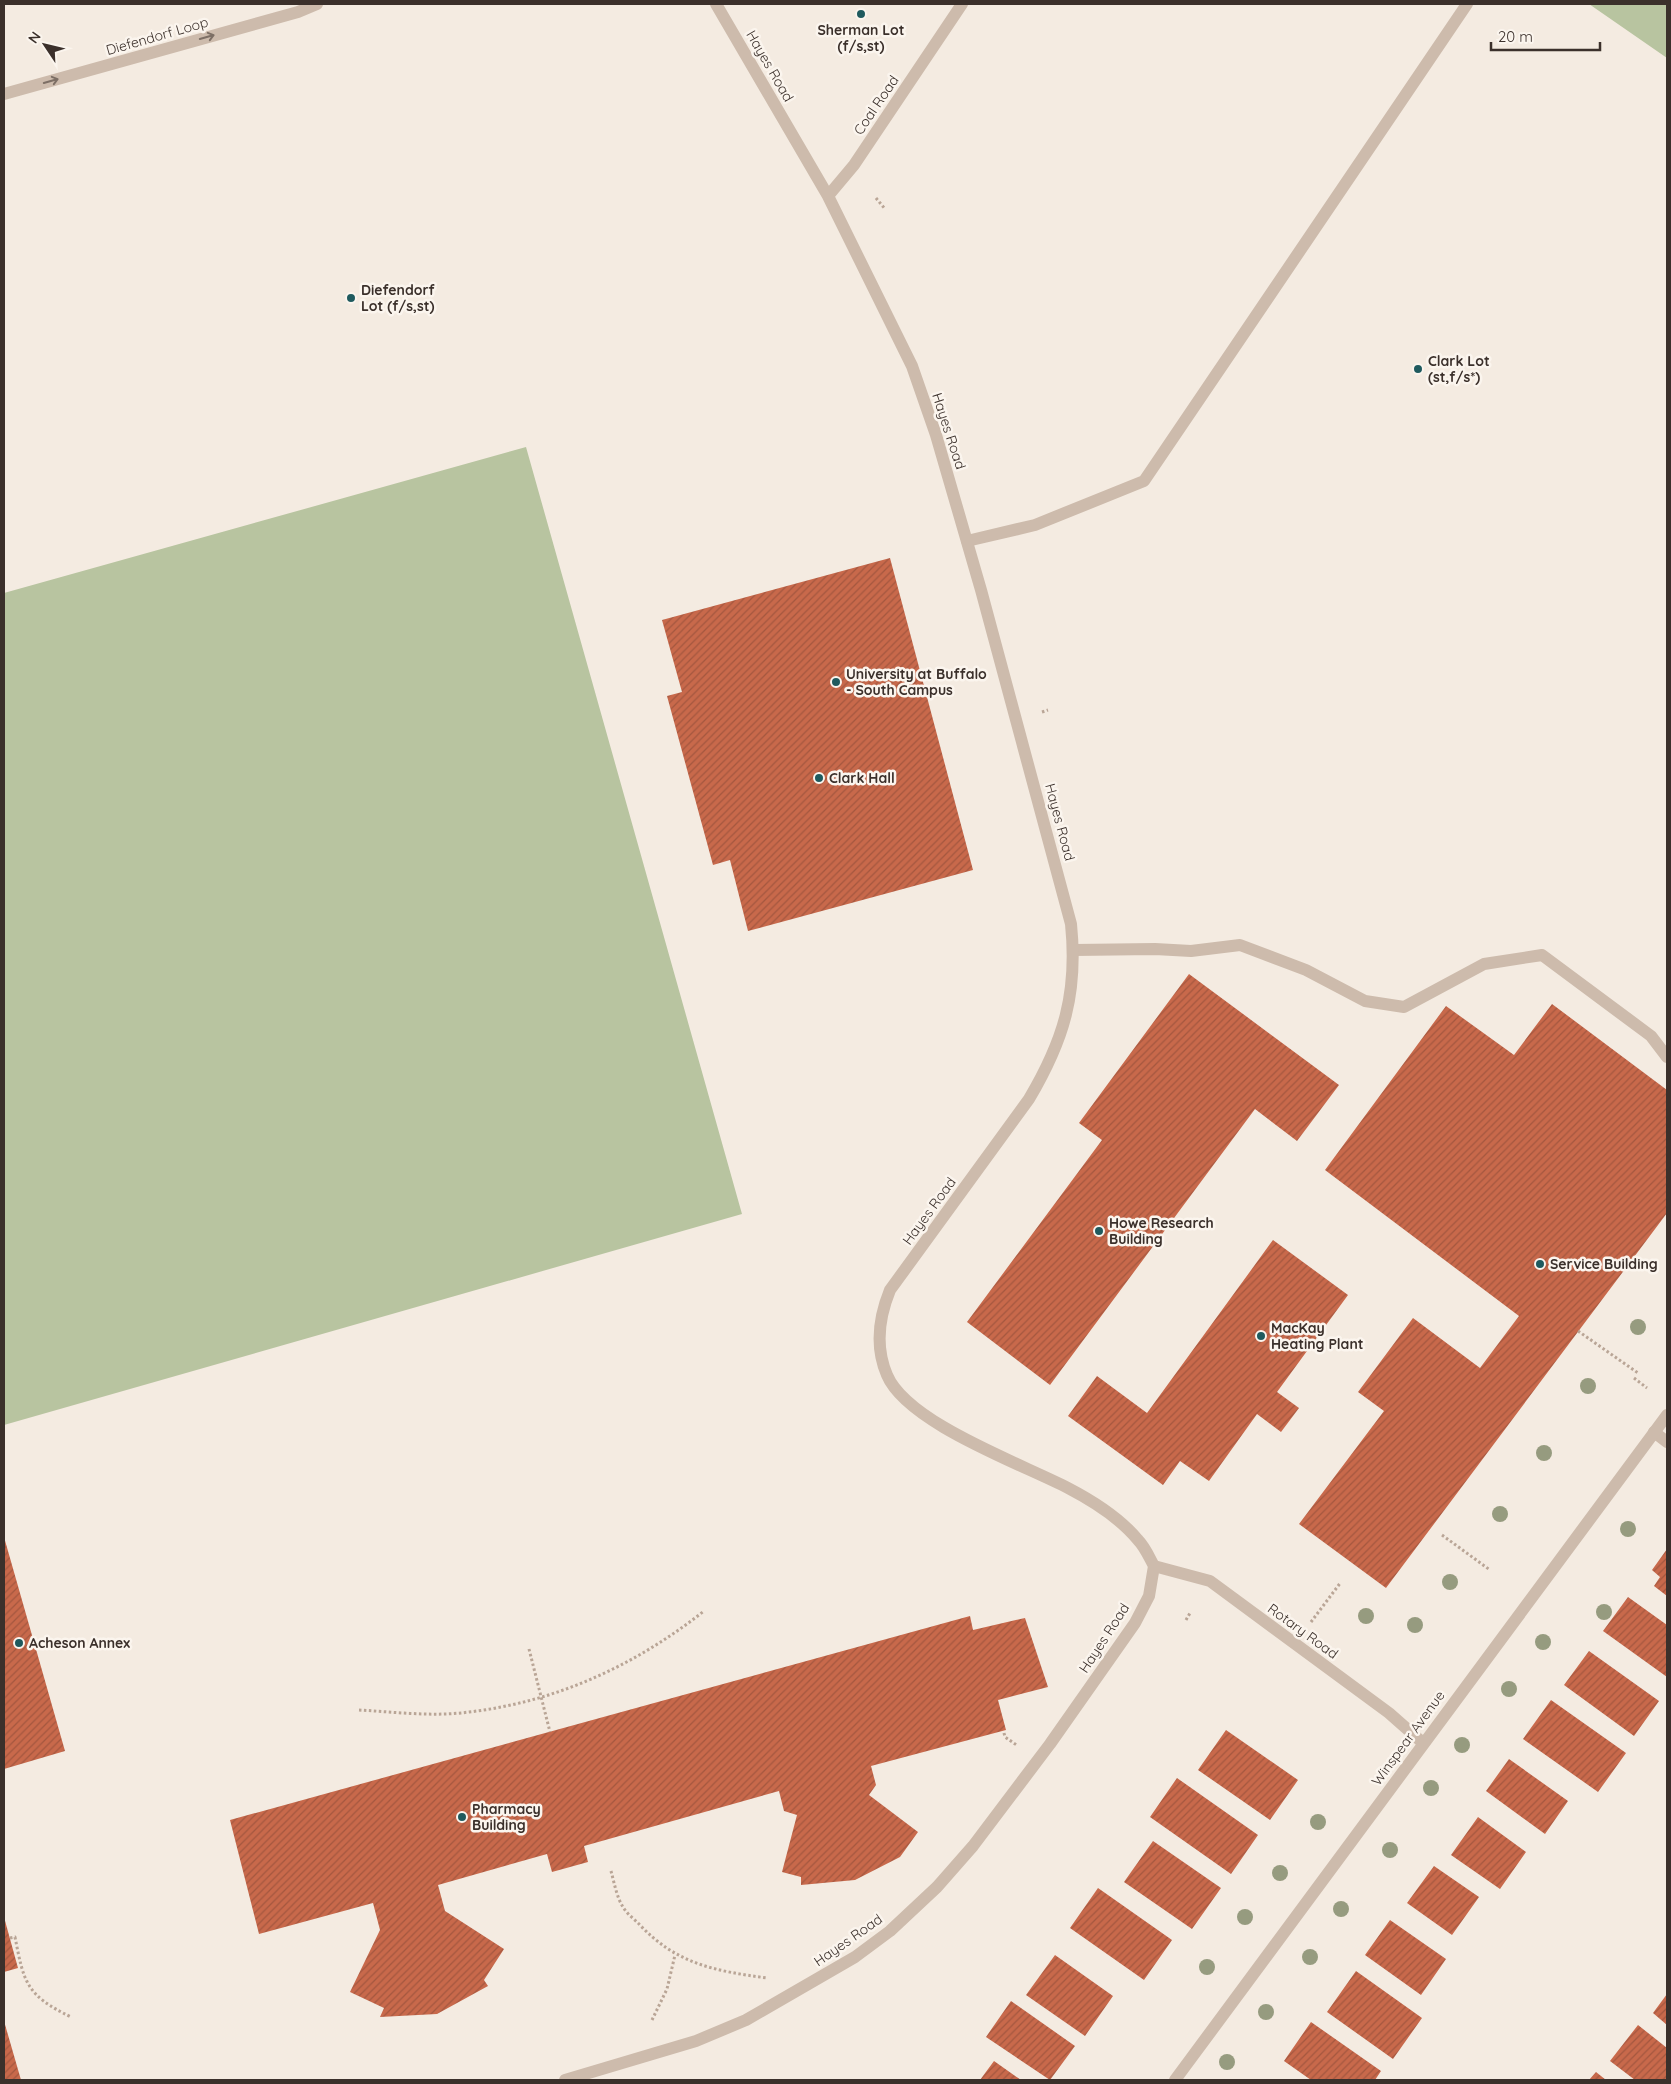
<svg xmlns="http://www.w3.org/2000/svg" width="1671" height="2084" font-family="Quicksand,sans-serif">
  <style>
    .grass { fill: #b8c4a0 }
    .building { fill: url(#building-hatch) }
    .lines { fill: none; stroke-linecap: round; stroke-linejoin: round }
    .path { stroke: #b9a596; stroke-width: 3; stroke-dasharray: 2.5 2.5; stroke-linecap: butt }
    .service { stroke: #cdbbac; stroke-width: 12 }
    .minor { stroke: #cdbbac; stroke-width: 12 }
    .tertiary { stroke: #cdbbac; stroke-width: 12 }
    .tree { fill: #969b7f }
    .oneway { stroke: #7d6f65 }
    .poi-dot { fill: #1f5a5e; stroke: #fbf5ee; stroke-width: 2 }
    .labels { text-anchor: middle; stroke-width: 5; stroke-linejoin: round; paint-order: stroke }
    .poi-label { font-size: 14px; font-weight: bold; fill: #3b302b; stroke: #fbf5ee; text-anchor: start }
    .street-label { font-size: 14px; fill: #3b302b; stroke: #fbf5ee }
  </style>
  <defs>
    <pattern id="building-hatch" width="6" height="6" patternUnits="userSpaceOnUse" patternTransform="scale(1.25)"><rect width="6" height="6" fill="#c8694b"/><path d="M-1 1l2-2M0 6l6-6M5 7l2-2" fill="none" stroke="#a4573f"/></pattern>
  </defs>
  <rect width="100%" height="100%" fill="#f4ebe1"/>
  <path class="grass" d="M1589,4H1667V58Z
    M526,447L742,1214L4,1425V593Z"/>
  <path class="building" d="M890,558L973,870L748,931L730,860L713,865L667,696L682,692L662,620Z
    M1189,974L1339,1085L1297,1141L1255,1109L1050,1385L967,1322L1102,1140L1079,1123Z
    M1552,1004L1667,1090V1213L1386,1588L1299,1524L1384,1411L1358,1392L1413,1318L1480,1368L1519,1316L1325,1170L1446,1006L1514,1055Z
    M1273,1240L1348,1295L1277,1392L1299,1408L1281,1432L1257,1414L1209,1481L1180,1461L1163,1485L1068,1416L1097,1376L1147,1413Z
    M4,1537L65,1751L4,1769Z
    M1667,1549V1596L1654,1586L1660,1577L1652,1570Z
    M1628,1597L1667,1625V1677L1603,1631Z
    M970,1616L973,1630L1025,1618L1048,1687L998,1700L1006,1730L871,1766L876,1785L869,1795L918,1832L900,1857L855,1880L801,1885V1877L782,1872L797,1815L784,1811L779,1791L584,1846L588,1862L552,1872L547,1854L438,1885L445,1911L504,1949L484,1980L488,1986L437,2014L380,2017L384,2008L350,1992L380,1930L373,1903L259,1934L230,1820Z
    M1589,1651L1659,1701L1634,1736L1564,1685Z
    M1551,1700L1626,1753L1598,1792L1523,1739Z
    M1226,1730L1298,1780L1270,1820L1198,1770Z
    M1509,1759L1568,1801L1545,1834L1486,1791Z
    M1177,1778L1258,1835L1231,1874L1150,1817Z
    M1478,1817L1526,1852L1500,1889L1451,1855Z
    M1153,1841L1221,1888L1192,1929L1124,1882Z
    M1434,1866L1479,1897L1452,1935L1407,1903Z
    M1098,1888L1172,1940L1144,1980L1070,1928Z
    M4,1917L18,1968L4,1972Z
    M1390,1920L1446,1959L1421,1995L1365,1955Z
    M1055,1955L1113,1996L1085,2036L1026,1995Z
    M1356,1971L1422,2018L1393,2059L1327,2012Z
    M1667,1994V2025L1653,2013Z
    M1011,2001L1075,2046L1050,2080L986,2037Z
    M4,2021L21,2080H4Z
    M1311,2022L1381,2071L1375,2080H1311L1284,2061Z
    M1638,2025L1667,2048V2080H1635L1610,2061Z
    M994,2061L1021,2080H980Z
    M1596,2072L1606,2080H1589Z"/>
  <g class="lines">
    <path class="path" d="M876,198L885,209
      M1042,712L1048,710
      M1578,1331L1638,1373
      M1634,1378L1647,1388
      M1442,1535L1490,1570
      M1186,1620L1190,1613
      M1311,1622L1341,1582
      M529,1649L550,1732
      M359,1710C395,1712 433,1717 469,1712C556,1702 636,1665 704,1611
      M1004,1733L1005,1737L1018,1746
      M611,1871C614,1882 617,1898 623,1907C627,1914 634,1919 639,1924C676,1964 715,1971 767,1978
      M10,1938L15,1937C24,1983 26,1995 71,2017
      M652,2020L667,1989L675,1955"/>
    <path class="service" d="M967,541L1035,525L1144,481L1467,4
      M1074,950L1155,949L1191,951L1240,945L1306,970L1365,1001L1404,1007L1484,964L1542,955L1651,1036L1667,1057"/>
    <path class="minor" d="M4,94L298,12L317,4
      M828,196L854,165L962,4
      M1654,1432L1667,1442
      M1154,1566L1210,1581L1389,1713L1423,1743
      M565,2080L696,2041L746,2020L855,1957L890,1931L937,1887L973,1846L1050,1744L1135,1623L1149,1596L1154,1566C1149,1557 1145,1547 1138,1540C1120,1518 1093,1501 1068,1488C1022,1464 907,1423 887,1375C875,1347 879,1317 890,1290L1029,1099C1064,1040 1078,993 1071,924L981,590L936,435L912,366L828,196L716,4"/>
    <path class="tertiary" d="M1175,2080L1667,1415"/>
  </g>
  <g class="tree">
    <circle cx="1638" cy="1327" r="8"/>
    <circle cx="1588" cy="1386" r="8"/>
    <circle cx="1544" cy="1453" r="8"/>
    <circle cx="1500" cy="1514" r="8"/>
    <circle cx="1628" cy="1529" r="8"/>
    <circle cx="1450" cy="1582" r="8"/>
    <circle cx="1604" cy="1612" r="8"/>
    <circle cx="1366" cy="1616" r="8"/>
    <circle cx="1415" cy="1625" r="8"/>
    <circle cx="1543" cy="1642" r="8"/>
    <circle cx="1509" cy="1689" r="8"/>
    <circle cx="1462" cy="1745" r="8"/>
    <circle cx="1431" cy="1788" r="8"/>
    <circle cx="1318" cy="1822" r="8"/>
    <circle cx="1390" cy="1850" r="8"/>
    <circle cx="1280" cy="1873" r="8"/>
    <circle cx="1341" cy="1909" r="8"/>
    <circle cx="1245" cy="1917" r="8"/>
    <circle cx="1310" cy="1957" r="8"/>
    <circle cx="1207" cy="1967" r="8"/>
    <circle cx="1266" cy="2012" r="8"/>
    <circle cx="1227" cy="2062" r="8"/>
  </g>
  <defs><path id="oneway-shaft" d="M-6 0H5M1.5-3L5.5 0L1.5 3" fill="none" stroke-width="1.6" stroke-linecap="round" stroke-linejoin="round" transform="scale(1.25)"/></defs>
  <g class="oneway">
    <use href="#oneway-shaft" transform="translate(207 37) rotate(-16)"/>
    <use href="#oneway-shaft" transform="translate(51 81) rotate(-16)"/>
  </g>
  <g class="poi-dot">
    <circle cx="861" cy="14" r="5"/>
    <circle cx="351" cy="298" r="5"/>
    <circle cx="1418" cy="369" r="5"/>
    <circle cx="836" cy="682" r="5"/>
    <circle cx="819" cy="778" r="5"/>
    <circle cx="1099" cy="1231" r="5"/>
    <circle cx="1540" cy="1264" r="5"/>
    <circle cx="1261" cy="1336" r="5"/>
    <circle cx="19" cy="1643" r="5"/>
    <circle cx="462" cy="1817" r="5"/>
  </g>
  <g class="labels">
    <g class="poi-label">
      <text x="861" y="35" text-anchor="middle">Sherman Lot<tspan x="861" dy="16">(f/s,st)</tspan></text>
      <text x="361" y="295">Diefendorf<tspan x="361" dy="16">Lot (f/s,st)</tspan></text>
      <text x="1428" y="366">Clark Lot<tspan x="1428" dy="16">(st,f/s*)</tspan></text>
      <text x="846" y="679">University at Buffalo<tspan x="846" dy="16">- South Campus</tspan></text>
      <text x="829" y="783">Clark Hall</text>
      <text x="1109" y="1228">Howe Research<tspan x="1109" dy="16">Building</tspan></text>
      <text x="1550" y="1269">Service Building</text>
      <text x="1271" y="1333">MacKay<tspan x="1271" dy="16">Heating Plant</tspan></text>
      <text x="29" y="1648">Acheson Annex</text>
      <text x="472" y="1814">Pharmacy<tspan x="472" dy="16">Building</tspan></text>
    </g>
    <g class="street-label">
      <text transform="translate(157 36) rotate(-16)" y="5">Diefendorf Loop</text>
      <text transform="translate(770 66) rotate(60)" y="5">Hayes Road</text>
      <text transform="translate(876 105) rotate(-56)" y="5">Coal Road</text>
      <text transform="translate(949 431) rotate(72)" y="5">Hayes Road</text>
      <text transform="translate(1060 822) rotate(75)" y="5">Hayes Road</text>
      <text transform="translate(929 1211) rotate(-54)" y="5">Hayes Road</text>
      <text transform="translate(1303 1631) rotate(36)" y="5">Rotary Road</text>
      <text transform="translate(1104 1638) rotate(-57)" y="5">Hayes Road</text>
      <text transform="translate(1408 1738) rotate(-54)" y="5">Winspear Avenue</text>
      <text transform="translate(848 1940) rotate(-35)" y="5">Hayes Road</text>
    </g>
  </g>
  <rect width="1671" height="2084" fill="none" stroke="#3b302b" stroke-width="10"/>
  <g transform="translate(45 45) rotate(305)" stroke="#fbf5ee" stroke-width="4" paint-order="stroke">
  <path d="M0-4L9 19L0 12L-9 19Z" fill="#3b302b"/>
  <text y="-8" font-size="14" font-weight="bold" text-anchor="middle" fill="#3b302b">N</text>
  </g>
  <path d="M1491 42v8h109v-8" fill="none" stroke="#3b302b" stroke-width="2.5"/>
  <text x="1498" y="42" font-size="15" fill="#3b302b" stroke="#fbf5ee" stroke-width="4" paint-order="stroke">20 m</text>
</svg>
